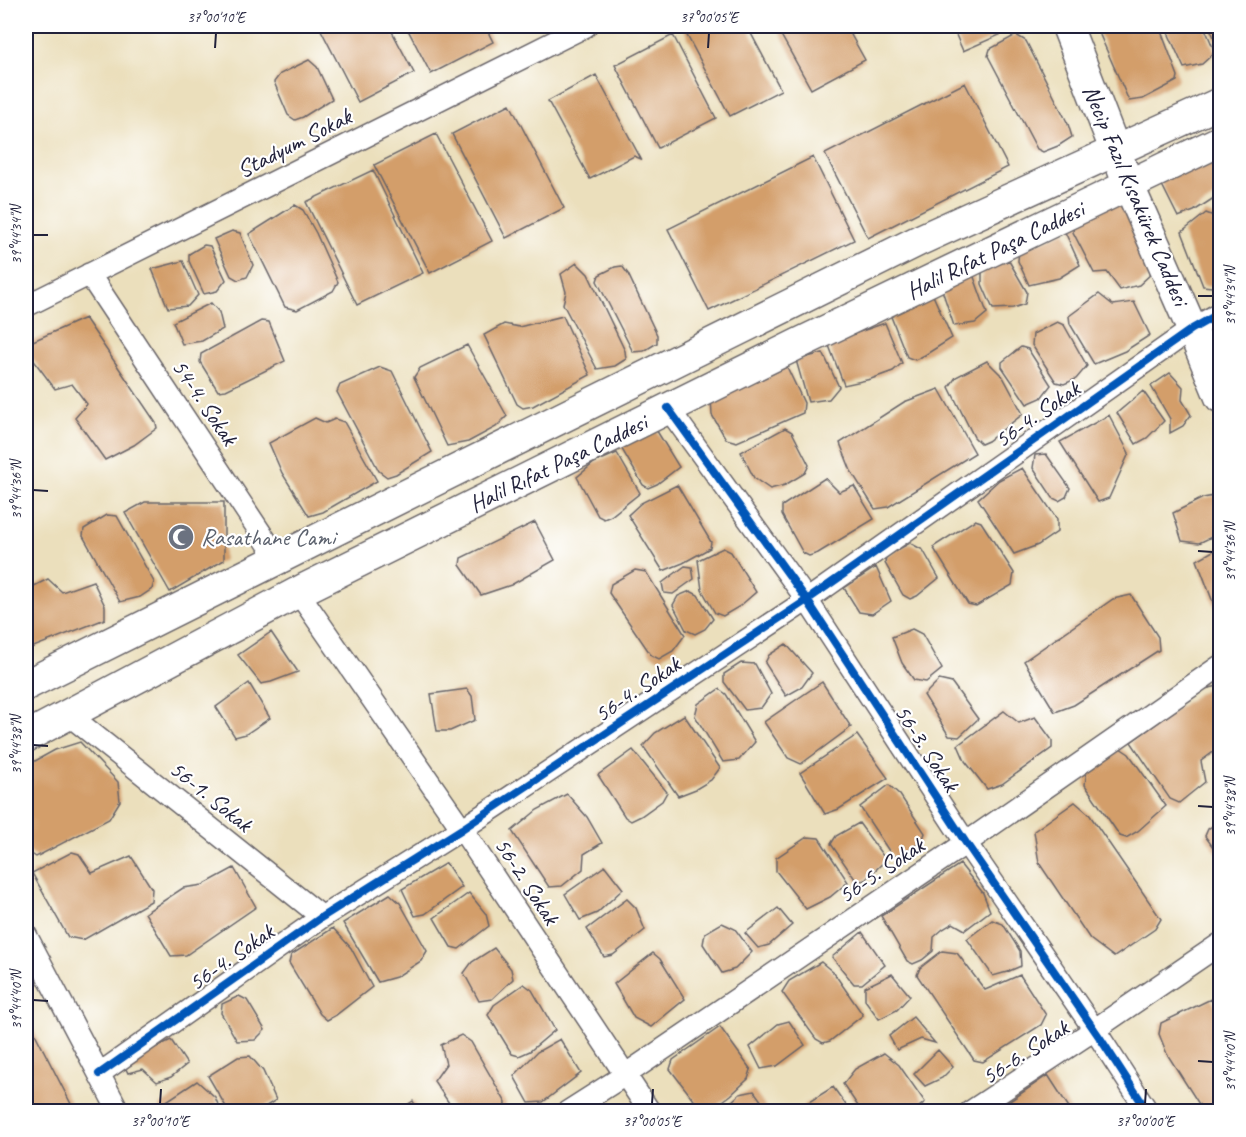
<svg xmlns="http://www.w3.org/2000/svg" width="1246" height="1137" font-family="Caveat,sans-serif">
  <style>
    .building { fill: #d39e6b }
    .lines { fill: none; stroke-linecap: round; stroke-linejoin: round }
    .street-casing { stroke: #686468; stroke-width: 24 }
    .secondary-casing { stroke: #686468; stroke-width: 33 }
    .street { stroke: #fff; stroke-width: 21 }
    .secondary { stroke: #fff; stroke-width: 30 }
    .cycleway-casing { stroke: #fff; stroke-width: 11 }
    .cycleway { stroke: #0057b8; stroke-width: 8 }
    .ticks { fill: none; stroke: #22223b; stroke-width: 2 }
    .labels { text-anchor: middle; stroke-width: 4.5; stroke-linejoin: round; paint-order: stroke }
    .street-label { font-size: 24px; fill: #22223b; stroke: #fff }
    .worship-label { font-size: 24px; fill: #5b616d; stroke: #fff; text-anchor: start }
    .neatline { fill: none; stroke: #22223b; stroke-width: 2 }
    .ticks-label { font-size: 15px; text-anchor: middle; fill: #22223b }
  </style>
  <rect width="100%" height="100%" fill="#fff"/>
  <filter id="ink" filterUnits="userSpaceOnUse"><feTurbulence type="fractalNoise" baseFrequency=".0167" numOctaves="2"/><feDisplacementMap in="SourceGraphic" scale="12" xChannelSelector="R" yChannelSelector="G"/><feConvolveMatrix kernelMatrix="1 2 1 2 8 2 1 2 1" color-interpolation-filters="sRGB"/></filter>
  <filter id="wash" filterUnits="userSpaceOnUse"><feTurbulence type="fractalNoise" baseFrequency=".008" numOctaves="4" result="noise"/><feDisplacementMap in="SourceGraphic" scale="24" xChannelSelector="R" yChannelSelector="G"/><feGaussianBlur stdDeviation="1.35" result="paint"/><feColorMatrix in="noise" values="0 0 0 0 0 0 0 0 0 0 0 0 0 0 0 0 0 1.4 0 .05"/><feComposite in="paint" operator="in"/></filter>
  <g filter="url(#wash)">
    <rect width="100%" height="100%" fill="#ebdfbc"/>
    <g id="blocks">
      <path class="building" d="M319,26H389L414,73L358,102Z
        M406,26H485L493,42L431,74Z
        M682,26H747L781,90L730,116Z
        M776,26H846L865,60L811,89Z
        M952,26H1009L1011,30L963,51Z
        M1096,26H1159L1178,76L1177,81L1143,99L1129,101Z
        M1165,26H1204L1215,52L1202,64L1184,68Z
        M1209,26H1220V49L1219,48Z
        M673,35L716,118L658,148L615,65Z
        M1016,35L1026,41L1068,124L1072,137L1058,146L1043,152L1037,149L988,56L990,49Z
        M309,60L317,67L332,99L303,117L295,120L288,115L274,82L280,74Z
        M596,75L641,159L634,156L590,179L548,101Z
        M965,83L1008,167L868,238L825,154Z
        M510,104L564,208L506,238L452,134Z
        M436,134L492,241L430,273L374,165Z
        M1214,156L1220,167V194L1194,211L1178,217L1158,177Z
        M813,157L854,240L709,311L668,229Z
        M373,170L423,273L357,305L306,202Z
        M1116,203L1126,205L1152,273L1139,285L1120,290L1107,272L1094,273L1073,232L1074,222Z
        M295,205L303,210L316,233L338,282L333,291L297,310L285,307L249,234Z
        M1206,213L1214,216L1220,226V282L1212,287L1203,286L1182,232Z
        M232,231L240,233L253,265L247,277L238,280L231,276L214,239Z
        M1065,232L1080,265L1059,278L1029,285L1018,261L1019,250Z
        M204,245L210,246L226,280L217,291L204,294L189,261V254Z
        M183,261L198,295L188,306L168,308L152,269Z
        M1009,261L1027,292L1025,304L1013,308L993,309L982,284V269Z
        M577,263L588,274L625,351L626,359L615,366L597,369L563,304L566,292L561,274Z
        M622,266L628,274L657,335V343L644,351L633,352L597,281L599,275L615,267Z
        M964,276L974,277L987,313L975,323L954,326L941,287Z
        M932,293L952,338L925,355L915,360L907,357L890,314Z
        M1099,294L1113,305L1134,302L1150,335L1125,351L1094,364L1070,324L1069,316Z
        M211,303L219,312L223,329L202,341L182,344L173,322Z
        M563,316L590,375L533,406L523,408L517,404L484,335L504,324L519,327Z
        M85,318L156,423L157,428L134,445L105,460L75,418L87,404L72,384L55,389L26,350V344Z
        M1220,318V354L1209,328Z
        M261,321L269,322L285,361L226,390L218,391L200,362L201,354Z
        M1057,322L1064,325L1087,366L1076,379L1064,384L1056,382L1032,345L1033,334Z
        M885,323L902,363L893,371L871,379L844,385L828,343Z
        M467,345L507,416L496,427L468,442L447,446L414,377L420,368Z
        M1021,347L1028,349L1051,385L1041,398L1027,404L1002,367V362Z
        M823,353L839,387L829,399L808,402L796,360Z
        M987,361L1003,377L1023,414L988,441L981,444L974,437L949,387L956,377Z
        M380,367L392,371L432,452L396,474L387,477L379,471L337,392L340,385Z
        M787,367L804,403L803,413L737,442L726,439L712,415L711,398Z
        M1170,373L1183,387L1182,400L1191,415L1183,426L1170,433V419L1151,386Z
        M939,389L975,453L888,507L875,509L851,471L840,443L904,402Z
        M1143,391L1164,421L1147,438L1136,444L1117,413Z
        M1109,415L1129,453L1109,498L1098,502L1060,442Z
        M315,418L326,423L335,419L344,422L377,481L323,512L309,516L282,473L269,443Z
        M652,423L679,467L657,484L648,488L643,485L620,446Z
        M785,428L792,432L809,465L805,473L785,485L770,489L754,478L741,452Z
        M617,453L640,493L611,516L604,519L598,516L577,477L594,463Z
        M1046,454L1070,488L1066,497L1059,501L1053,498L1033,468L1035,455Z
        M1022,468L1057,519V532L1038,545L1014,554L978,499L999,480Z
        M825,478L839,492L854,486L874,519L818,553L809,556L803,553L782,515V506Z
        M677,485L711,542L710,548L683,563L663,571L628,515L641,503Z
        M1220,495V533L1199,543L1182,541L1173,513L1203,498Z
        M145,502H224V560L170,592L125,513Z
        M107,515L117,516L154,582L152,589L140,597L120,602L83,536L84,529Z
        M975,520L981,522L1014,573L1012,585L976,606L968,604L933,547Z
        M535,522L555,560L511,585L481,595L460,565L461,558Z
        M910,543L923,550L939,578L917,596L910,599L903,595L885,563L886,556Z
        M1220,547V611L1216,610L1197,560Z
        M723,548L731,552L756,592L740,606L723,616L715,613L702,590L698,560Z
        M685,566L692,567L694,579L673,594L664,593L662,583Z
        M876,567L891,601L872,614L859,612L844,588Z
        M635,570L646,572L685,635L673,651L659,659L651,655L609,593L611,584Z
        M48,579L62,592L93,581L105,606V619L26,650V590Z
        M690,591L698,595L713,619L705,629L695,634L686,630L673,605L678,596Z
        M1131,595L1158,637L1159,650L1074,705L1055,712L1024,661L1113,599Z
        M912,629L922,634L942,669L926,682L914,680L902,663L892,637Z
        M271,632L298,672L271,682L261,684L238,655Z
        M786,644L812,673L802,687L786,696L765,663L769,655Z
        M741,663L755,664L771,694L761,708L745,710L724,682V674Z
        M939,680L952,683L978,719L959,737L949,736L924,695Z
        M822,682L851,727L801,764L788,758L764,722Z
        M249,683L270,718L246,734L235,737L216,707Z
        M1218,686L1220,688V747L1201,761L1205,782L1179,803L1170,799L1131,742L1205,689Z
        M467,689L472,696L475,720L450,731H437L431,694Z
        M719,689L726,694L755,742L739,760L723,762L695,716L698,704Z
        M1004,711L1019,723L1035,717L1052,740V748L1002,784L987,789L965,761L958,745Z
        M684,715L720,768L711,780L696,789L678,796L643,746L655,733Z
        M857,735L888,778L839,809L825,814L800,773Z
        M80,742L118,782L120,801L109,819L36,857L30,853L26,844V766L55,750Z
        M1120,748L1129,754L1166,806L1138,831L1126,838L1120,836L1085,785L1087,769Z
        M633,750L667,792L662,801L641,816L631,821L625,817L598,775Z
        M889,785L900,795L925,833L922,841L903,854L893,857L860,807Z
        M567,794L587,817L602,843L584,854L583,869L562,886L549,887L512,831L537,810Z
        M1075,802L1089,814L1161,919L1155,929L1114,957L1090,939L1039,863L1034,831Z
        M1220,821V857L1205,836L1208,829Z
        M859,823L886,860L865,880L857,882L831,844L836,836Z
        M807,837L819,838L848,882L830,897L806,909L776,871V858Z
        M72,852L79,854L92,873L131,856L152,889L151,901L83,940L68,937L32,873Z
        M446,863L462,887L425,914L415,916L402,889Z
        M960,864L983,893L990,911L965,930L953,923L943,929L934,937L933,951L922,960L913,964L907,961L881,916Z
        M605,866L623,889L597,913L580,920L565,894Z
        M234,868L256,907L186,955L171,956L145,913L183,888L203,885Z
        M469,893L486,914L489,926L459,949L451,947L434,918Z
        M390,894L400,903L427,951L421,961L396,977L378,982L343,923Z
        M627,899L636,908L645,930L613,955L604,957L587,929Z
        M778,908L792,925L769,945L758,948L745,933Z
        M992,920L1003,924L1020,951L1021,966L1007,972L993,976L967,939Z
        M722,923L735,929L752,952L735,969L722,973L703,944L705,933Z
        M333,928L351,948L372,987L336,1015L327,1020L320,1014L289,963L291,955Z
        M862,932L885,965L862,984H854L832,957Z
        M494,948L511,969L513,979L492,999L479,1001L464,973L472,962Z
        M942,951L957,953L985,990L1020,975L1046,1015L1041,1025L983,1062L974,1060L917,975L920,968Z
        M653,953L660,959L685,999L651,1027L634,1018L614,984Z
        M821,962L834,973L863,1015L830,1041L823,1043L816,1039L782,992L789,981Z
        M892,974L910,996L897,1010L879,1019L865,1000V987Z
        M524,984L532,990L555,1030L530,1051L519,1056L512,1054L488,1015L494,1005Z
        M239,996L247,1000L265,1030L255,1040L237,1041L221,1013L222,1004Z
        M1211,999L1220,1012V1112H1204L1167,1054L1159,1034L1161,1023Z
        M26,1016L71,1104L57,1112H26Z
        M913,1017L935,1043L921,1039L897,1050L889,1036Z
        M789,1021L805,1045L777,1066L761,1069L750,1047L778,1024Z
        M720,1027L751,1070L748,1079L731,1095L708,1112H703L670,1069L673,1060Z
        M461,1035L471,1042L506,1103L505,1112H455L434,1081L446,1064L441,1045Z
        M560,1039L581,1073L543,1102L529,1103L514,1076L537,1052Z
        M171,1040L187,1064L171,1077L157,1082L143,1069L128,1073L126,1069L133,1058Z
        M938,1050L953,1067L942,1078L925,1086L914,1074Z
        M884,1053L899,1065L925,1102L913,1112H862L843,1084L855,1069Z
        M250,1056L263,1071L276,1100L257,1112H229L208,1076L238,1057Z
        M1048,1075L1072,1112H994Z
        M197,1081L215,1097L221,1112H162L159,1106Z
        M833,1087L851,1112H799L804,1105Z
        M754,1091L769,1112H720L740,1094Z
        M413,1101L419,1112H397Z"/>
    </g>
  </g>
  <g filter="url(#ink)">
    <use href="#blocks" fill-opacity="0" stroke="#686468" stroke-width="1.5"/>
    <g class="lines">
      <defs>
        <path id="street" d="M89,274L278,559
          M26,306L586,26
          M668,408L807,600L966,843L1100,1038L1148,1112
          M298,592L462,829L650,1112
          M69,715L322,917
          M26,935L119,1112
          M99,1074L322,917L462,829L807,600L1192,329L1220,313
          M567,1112L625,1075L966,843L1220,666
          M970,1112L1094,1030L1220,944"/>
        <path id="secondary" d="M1067,26L1129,186L1192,329L1220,397
          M26,685L426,485L920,240L1220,103
          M26,737L304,589L798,344L1220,141"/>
      </defs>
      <use href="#street" class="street-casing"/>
      <use href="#secondary" class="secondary-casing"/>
      <use href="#street" class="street"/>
      <use href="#secondary" class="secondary"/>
      <defs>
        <path id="cycleway" d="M668,408L807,600L966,843L1100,1038L1148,1112
          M99,1074L322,917L462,829L807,600L1192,329L1220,313"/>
      </defs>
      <use href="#cycleway" class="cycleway-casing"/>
      <use href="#cycleway" class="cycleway"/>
    </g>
  </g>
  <path class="ticks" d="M215,48L216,33M708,48L709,33M33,235H48M1198,296H1213M33,490L48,491M1198,551L1213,552M33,745L48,746M1198,806L1213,807M33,1000L48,1001M1198,1061L1213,1062M160,1104L161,1089M652,1104L653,1089M1145,1104L1146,1089"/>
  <defs>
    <symbol id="mosque-disc" viewBox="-11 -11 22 22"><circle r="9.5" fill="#6b7280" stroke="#fff"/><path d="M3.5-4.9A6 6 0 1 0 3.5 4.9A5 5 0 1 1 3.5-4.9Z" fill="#fff"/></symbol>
  </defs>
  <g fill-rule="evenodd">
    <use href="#mosque-disc" x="166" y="522" width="30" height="30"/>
  </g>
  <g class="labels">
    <g class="street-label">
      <text transform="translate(294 143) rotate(-27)" y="8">Stadyum Sokak</text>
      <text transform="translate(1136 195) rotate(67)" y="8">Necip Fazıl Kısakürek Caddesi</text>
      <text transform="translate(995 250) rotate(-26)" y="8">Halil Rıfat Paşa Caddesi</text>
      <text transform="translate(205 402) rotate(56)" y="8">54-4. Sokak</text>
      <text transform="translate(1037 414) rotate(-35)" y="8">56-4. Sokak</text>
      <text transform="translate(558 463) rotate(-26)" y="8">Halil Rıfat Paşa Caddesi</text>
      <text transform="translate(637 689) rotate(-34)" y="8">56-4. Sokak</text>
      <text transform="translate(927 748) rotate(57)" y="8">56-3. Sokak</text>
      <text transform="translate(211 796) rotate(39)" y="8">56-1. Sokak</text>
      <text transform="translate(881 870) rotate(-34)" y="8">56-5. Sokak</text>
      <text transform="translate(527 881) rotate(57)" y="8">56-2. Sokak</text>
      <text transform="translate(231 957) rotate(-35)" y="8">56-4. Sokak</text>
      <text transform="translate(1025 1052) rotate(-33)" y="8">56-6. Sokak</text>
    </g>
    <g class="worship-label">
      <text x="201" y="545">Rasathane Cami</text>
    </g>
  </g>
  <rect width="1246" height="1137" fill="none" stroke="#fff" stroke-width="66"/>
  <rect x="33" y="33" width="1180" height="1071" class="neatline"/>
  <g class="ticks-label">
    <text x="216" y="22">37°00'10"E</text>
    <text x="709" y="22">37°00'05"E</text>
    <text transform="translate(16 235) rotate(-90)" y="5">39°44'34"N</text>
    <text transform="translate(1230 296) rotate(-90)" y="5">39°44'34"N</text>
    <text transform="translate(16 490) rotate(-90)" y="5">39°44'36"N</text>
    <text transform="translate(1230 552) rotate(-90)" y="5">39°44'36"N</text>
    <text transform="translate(16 745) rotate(-90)" y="5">39°44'38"N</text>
    <text transform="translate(1230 807) rotate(-90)" y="5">39°44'38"N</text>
    <text transform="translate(16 1000) rotate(-90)" y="5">39°44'40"N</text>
    <text transform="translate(1230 1062) rotate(-90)" y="5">39°44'40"N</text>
    <text x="160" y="1126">37°00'10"E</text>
    <text x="652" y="1126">37°00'05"E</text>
    <text x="1145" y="1126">37°00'00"E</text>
  </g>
</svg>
